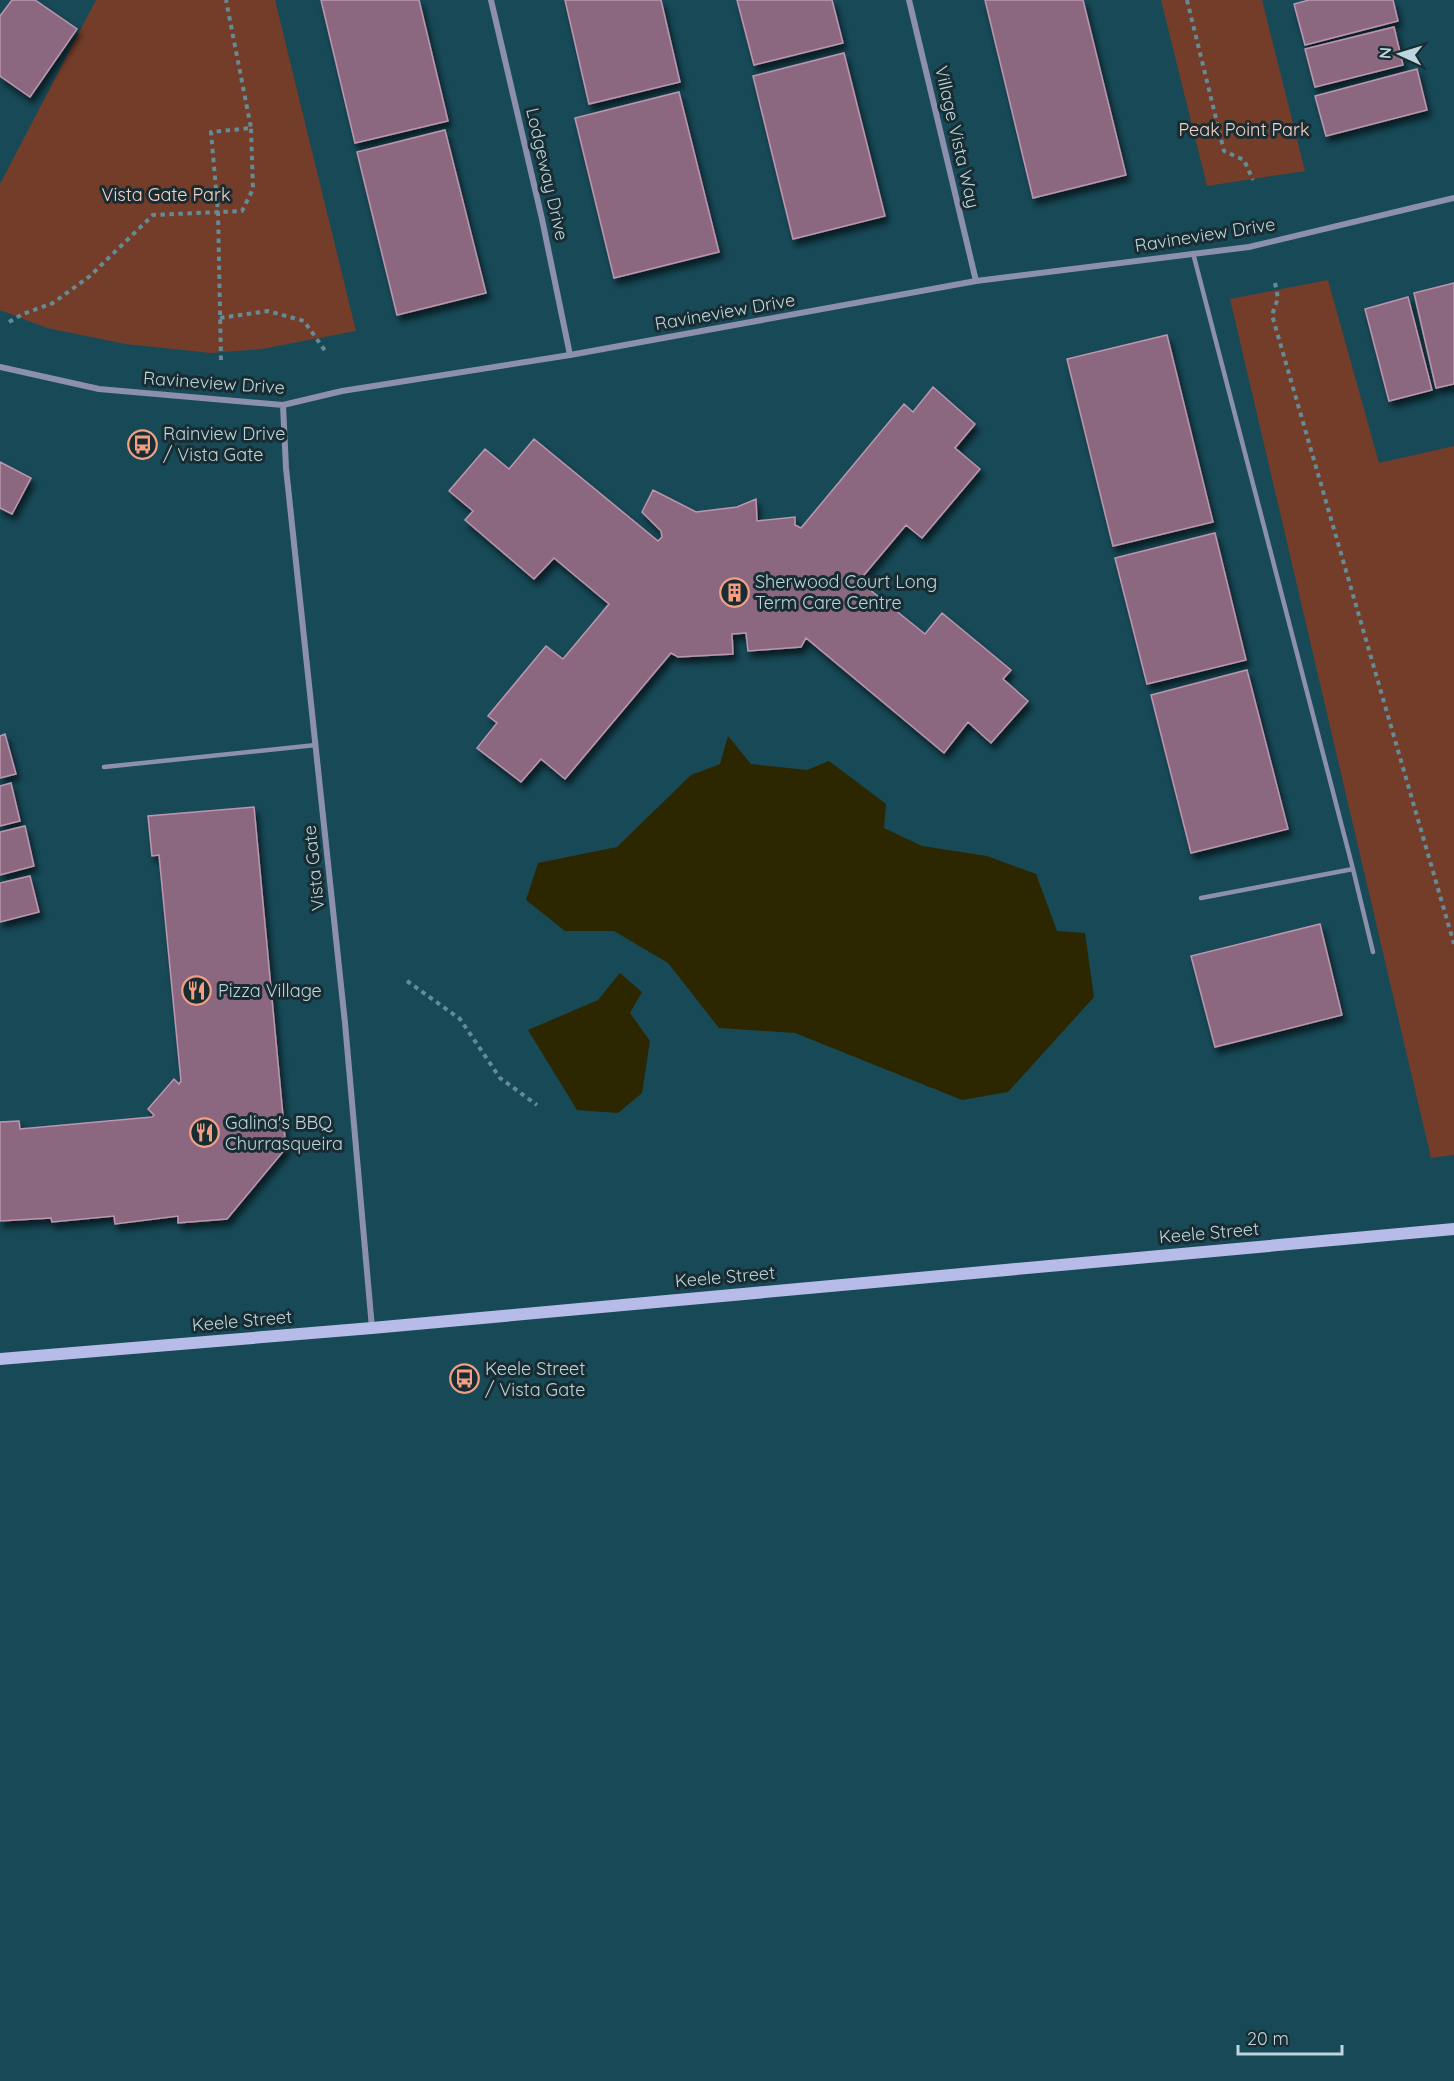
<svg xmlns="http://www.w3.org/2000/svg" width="1454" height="2081" font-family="Quicksand,sans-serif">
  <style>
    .green { fill: #743d29 }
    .water { fill: #2d2701 }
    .building { fill: #8c6880; stroke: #bc96af; stroke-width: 1.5; filter: url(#shadow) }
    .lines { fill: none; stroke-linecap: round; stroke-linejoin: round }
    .path { stroke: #648b96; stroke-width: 4; stroke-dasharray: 4.5 4.5; stroke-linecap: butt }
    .service { stroke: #8c90ac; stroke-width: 4.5 }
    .minor { stroke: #8c90ac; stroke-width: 6 }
    .secondary { stroke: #b6bbe7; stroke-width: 12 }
    .labels { text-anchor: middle; stroke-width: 6; stroke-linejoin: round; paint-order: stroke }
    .park-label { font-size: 18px; fill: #fad2c5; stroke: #182c32 }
    .street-label { font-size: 18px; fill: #bdd6de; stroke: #182c32 }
    .poi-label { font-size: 18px; fill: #bdd6de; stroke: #182c32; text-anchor: start }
  </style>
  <defs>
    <filter id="shadow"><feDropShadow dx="3.5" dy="6" stdDeviation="3" flood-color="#0009"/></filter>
  </defs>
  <rect width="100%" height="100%" fill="#174957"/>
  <path class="green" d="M96,0H275L356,331L262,349L211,353L125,344L47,328L0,310V184Z
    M1161,0H1262L1305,171L1207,186Z
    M1328,280L1379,463L1454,446V1155L1431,1158L1230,299Z"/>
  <path class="water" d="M728,736L751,764L807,770L829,761L886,804L884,828L922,846L987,856L1036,874L1057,931L1085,933L1094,997L1008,1092L962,1100L795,1033L719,1028L668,963L614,931H565L526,900L538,863L617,847L691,775L720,764Z
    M620,973L642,992L630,1013L650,1041L642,1093L618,1113L577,1110L528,1030L598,1000Z"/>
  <path class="building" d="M12,0H35L77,29L30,97L0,76V16Z
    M321,0H419L448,121L355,143Z
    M565,0H661L680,82L589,104Z
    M737,0H832L843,43L754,65Z
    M985,0H1083L1126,175L1033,198Z
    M1309,0H1393L1398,21L1305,45L1294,4Z
    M1394,27L1403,65L1315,87L1305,49Z
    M844,53L885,216L793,239L753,76Z
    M1417,69L1427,110L1326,136L1315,96Z
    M679,92L719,252L614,278L575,118Z
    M445,130L486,293L397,315L357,152Z
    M1454,283V384L1436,388L1414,293Z
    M1408,297L1432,390L1389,401L1365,309Z
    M1167,335L1213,522L1113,546L1067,359Z
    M933,387L975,424L955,448L980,469L922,538L906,525L859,581L925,634L942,613L1011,670L1003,679L1028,701L991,743L968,722L944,753L806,638L801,647L748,651L746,633L732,634L733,654L678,657L671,653L565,779L541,759L521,782L477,748L497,723L488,716L546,646L563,659L609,604L554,558L534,579L465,520L473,511L449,491L485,449L509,469L534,439L658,541L662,537L661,531L642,512L653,490L696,512L737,507L756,499L757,521L795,517V525L801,528L904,404L913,412Z
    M0,462L31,478L12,514L0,508Z
    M1215,533L1246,660L1147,684L1115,558Z
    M1247,670L1288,829L1191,853L1151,695Z
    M5,734L16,774L0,778V736Z
    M11,783L20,821L0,826V786Z
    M254,807L286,1148L227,1219L178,1223V1216L115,1224L114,1216L52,1222L51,1218L0,1221V1122L19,1121L20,1129L152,1117L154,1115L148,1109L174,1079L179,1084L181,1081L159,855L152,856L148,816Z
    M25,826L34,866L0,875V832Z
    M30,876L39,912L0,922V883Z
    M1320,924L1342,1015L1215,1047L1191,956Z"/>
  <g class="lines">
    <path class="path" d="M1187,0L1224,151L1244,160L1253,180
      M1275,283L1278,298L1272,315L1454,944
      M220,318L268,311L304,321L326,352
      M9,322L23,314L53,303L90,276L153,215L242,211L253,189L251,128
      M221,360L218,212L211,132L251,128L226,0
      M407,981L460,1019L500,1078L537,1105"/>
    <path class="service" d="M1193,253L1353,869L1201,898
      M104,767L316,745
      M1353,869L1373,952"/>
    <path class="minor" d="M491,0L542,219L570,355
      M909,0L976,281
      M0,367L99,389L283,405L342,391L570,355L976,281L1249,247L1454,198
      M283,405L286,468L345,1023L372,1328"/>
    <path class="secondary" d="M0,1359L372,1328L1454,1229"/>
  </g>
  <defs>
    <symbol id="bus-ring" viewBox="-11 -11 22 22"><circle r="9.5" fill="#182c32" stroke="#f39f83" stroke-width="1.5"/><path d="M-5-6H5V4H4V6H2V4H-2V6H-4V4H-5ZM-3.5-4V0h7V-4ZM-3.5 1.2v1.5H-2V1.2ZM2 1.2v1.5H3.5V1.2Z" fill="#f39f83"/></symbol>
    <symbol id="building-ring" viewBox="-11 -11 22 22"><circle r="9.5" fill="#182c32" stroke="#f39f83" stroke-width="1.5"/><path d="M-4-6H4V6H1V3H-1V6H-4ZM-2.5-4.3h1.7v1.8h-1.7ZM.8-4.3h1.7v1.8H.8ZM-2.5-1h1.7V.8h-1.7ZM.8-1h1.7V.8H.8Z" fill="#f39f83"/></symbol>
    <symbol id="restaurant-ring" viewBox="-11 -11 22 22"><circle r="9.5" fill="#182c32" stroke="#f39f83" stroke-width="1.5"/><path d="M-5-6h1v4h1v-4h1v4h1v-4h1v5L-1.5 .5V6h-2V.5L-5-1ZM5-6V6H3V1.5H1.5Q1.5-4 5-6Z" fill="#f39f83"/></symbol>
  </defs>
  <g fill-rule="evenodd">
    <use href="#bus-ring" x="126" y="428" width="33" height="33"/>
    <use href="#building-ring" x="718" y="576" width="33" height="33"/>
    <use href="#restaurant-ring" x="180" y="974" width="33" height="33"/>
    <use href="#restaurant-ring" x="188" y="1116" width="33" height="33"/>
    <use href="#bus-ring" x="448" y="1362" width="33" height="33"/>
  </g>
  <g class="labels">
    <g class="park-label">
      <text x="1244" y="136">Peak Point Park</text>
      <text x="166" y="201">Vista Gate Park</text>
    </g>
    <g class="street-label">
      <text transform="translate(957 137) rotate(77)" y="6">Village Vista Way</text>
      <text transform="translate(547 174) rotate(77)" y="6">Lodgeway Drive</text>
      <text transform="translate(1205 235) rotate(-9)" y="6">Ravineview Drive</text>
      <text transform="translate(725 312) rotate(-10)" y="6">Ravineview Drive</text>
      <text transform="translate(214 383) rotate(4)" y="6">Ravineview Drive</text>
      <text transform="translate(314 868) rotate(-96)" y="6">Vista Gate</text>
      <text transform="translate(1209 1233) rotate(-5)" y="6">Keele Street</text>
      <text transform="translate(725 1277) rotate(-5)" y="6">Keele Street</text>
      <text transform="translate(242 1321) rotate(-5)" y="6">Keele Street</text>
    </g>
    <g class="poi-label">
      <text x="163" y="440">Rainview Drive<tspan x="163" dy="21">/ Vista Gate</tspan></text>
      <text x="755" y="588">Sherwood Court Long<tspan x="755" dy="21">Term Care Centre</tspan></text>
      <text x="218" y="997">Pizza Village</text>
      <text x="225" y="1129">Galina's BBQ<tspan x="225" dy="21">Churrasqueira</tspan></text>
      <text x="485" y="1375">Keele Street<tspan x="485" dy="21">/ Vista Gate</tspan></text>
    </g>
  </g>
  <g transform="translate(1400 54) rotate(274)" stroke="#182c32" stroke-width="4.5" paint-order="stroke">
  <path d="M0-4.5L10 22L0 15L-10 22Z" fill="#bdd6de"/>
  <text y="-9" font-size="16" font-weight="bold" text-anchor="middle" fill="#bdd6de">N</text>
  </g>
  <path d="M1238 2045v9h104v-9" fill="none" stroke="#bdd6de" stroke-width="3"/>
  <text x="1247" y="2045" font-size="18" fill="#bdd6de" stroke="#182c32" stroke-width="4.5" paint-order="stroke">20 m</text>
</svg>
